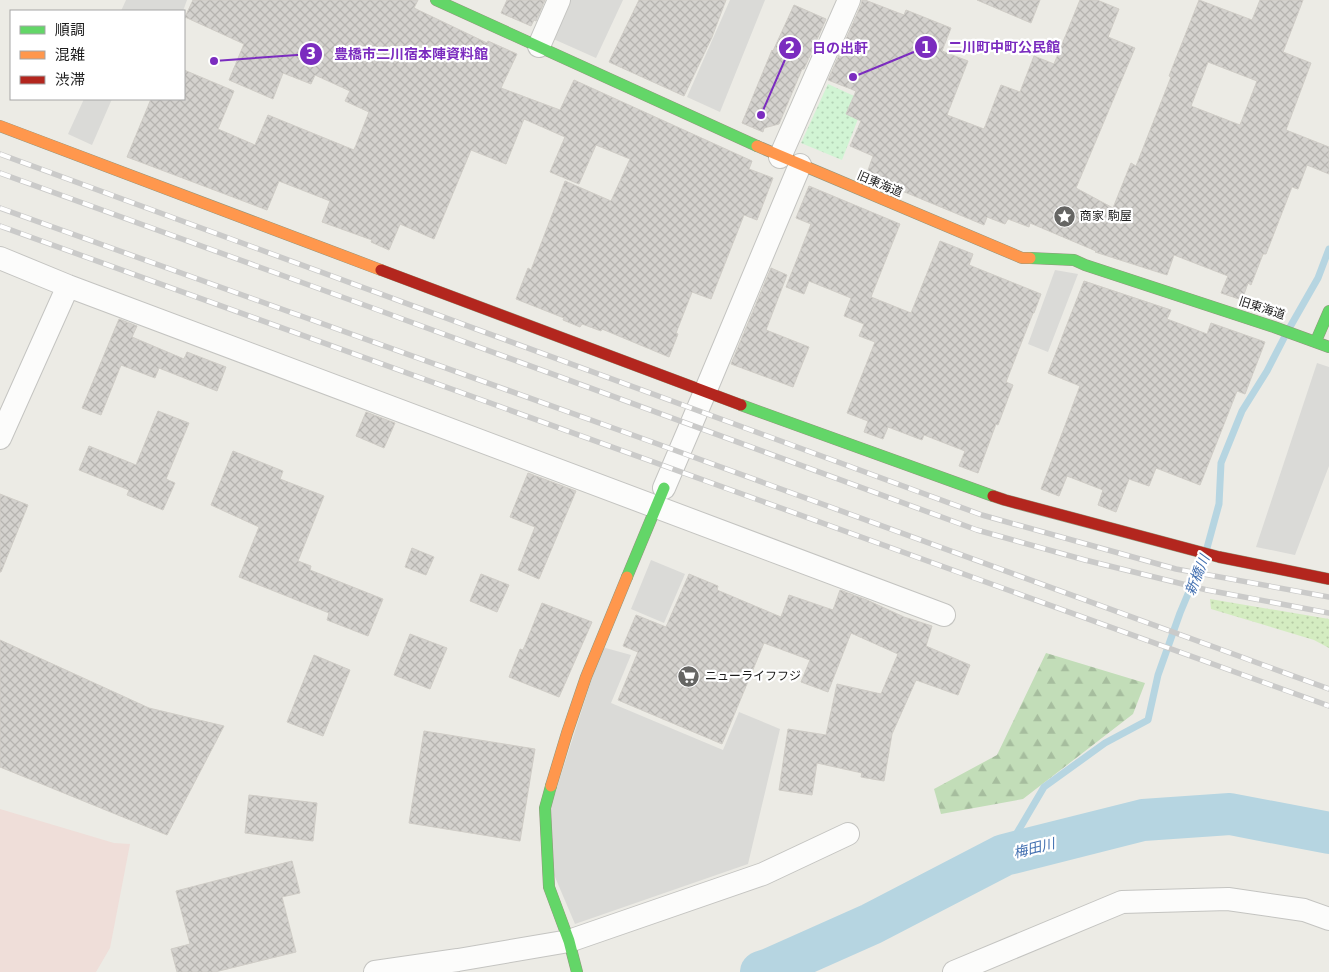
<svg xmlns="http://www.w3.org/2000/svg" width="1329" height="972" font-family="'DejaVu Sans','Noto Sans JP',sans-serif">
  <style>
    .commercial { fill: #efded9 }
    .grass { fill: url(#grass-dots) }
    .forest { fill: url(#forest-firs) }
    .park { fill: url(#park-dots) }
    .parking { fill: #dadad7 }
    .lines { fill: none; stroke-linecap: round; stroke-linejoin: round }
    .stream { stroke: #b6d5e1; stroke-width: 7 }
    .river { stroke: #b6d5e1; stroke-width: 42 }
    .building { fill: url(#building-cross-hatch); stroke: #cfccc6; fill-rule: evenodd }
    .street-casing { stroke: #c4c4c1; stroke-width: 24 }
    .fast-casing { stroke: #92967c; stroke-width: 12 }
    .slow-casing { stroke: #92967c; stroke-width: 12 }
    .jam-casing { stroke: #92967c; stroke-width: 12 }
    .street { stroke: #fcfcfb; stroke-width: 22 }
    .fast { stroke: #63d668; stroke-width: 11 }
    .slow { stroke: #ff974d; stroke-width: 11 }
    .jam { stroke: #b3261e; stroke-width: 11 }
    .rail-casing { stroke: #cacac9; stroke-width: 5.5 }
    .rail { stroke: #fff; stroke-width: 4; stroke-dasharray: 11; stroke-linecap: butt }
    .labels { text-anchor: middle; stroke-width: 4.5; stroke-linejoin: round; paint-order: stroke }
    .street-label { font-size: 12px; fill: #1d1d1d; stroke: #fff }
    .poi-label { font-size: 12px; fill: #1d1d1d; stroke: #fff; text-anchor: start }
    .water-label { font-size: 14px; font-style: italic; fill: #4471b1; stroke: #fff }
    .leader { fill: none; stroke: #7b2cbf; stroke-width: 2 }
    .callout-dot { fill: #7b2cbf; stroke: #fff; stroke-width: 2 }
    .mark-label { font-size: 15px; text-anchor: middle; font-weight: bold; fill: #fff }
    .callout-label { font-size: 14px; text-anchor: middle; font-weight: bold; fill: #7b2cbf; stroke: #fff; stroke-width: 4.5; stroke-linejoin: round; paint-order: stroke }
  </style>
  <defs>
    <pattern id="grass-dots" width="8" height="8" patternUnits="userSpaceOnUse" patternTransform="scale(1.25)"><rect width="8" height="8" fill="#d4ecc1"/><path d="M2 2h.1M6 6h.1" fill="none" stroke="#b6caa5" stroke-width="1.8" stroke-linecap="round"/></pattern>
    <pattern id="forest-firs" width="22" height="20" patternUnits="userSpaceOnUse" patternTransform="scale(1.25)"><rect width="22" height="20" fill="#c2ddb8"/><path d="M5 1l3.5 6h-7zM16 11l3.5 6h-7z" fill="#a6bd9e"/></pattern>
    <pattern id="park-dots" width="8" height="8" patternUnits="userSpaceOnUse" patternTransform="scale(1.25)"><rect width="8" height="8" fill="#d1f4d4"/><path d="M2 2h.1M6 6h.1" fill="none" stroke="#b3d1b6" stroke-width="1.8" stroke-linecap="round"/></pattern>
    <pattern id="building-cross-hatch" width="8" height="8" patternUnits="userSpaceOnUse" patternTransform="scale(1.25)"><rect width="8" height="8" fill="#d4d2ce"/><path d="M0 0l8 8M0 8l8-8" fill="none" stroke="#b6b4b0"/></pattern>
  </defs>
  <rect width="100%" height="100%" fill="#ecebe5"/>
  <path class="commercial" d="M0,809L114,843L130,844L110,948L96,972H0Z"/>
  <path class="grass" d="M1210,599L1329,619V648L1314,640L1211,609Z"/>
  <path class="forest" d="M1046,653L1145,683L1133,714L1023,799L941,814L934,789L997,755Z"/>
  <path class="park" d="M828,84L865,101L842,160L801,143Z"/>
  <path class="parking" d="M126,0H187L183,11H121Z
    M567,0H623L596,58L549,37Z
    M730,0H765L720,112L687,97Z
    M84,99H112L92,145L68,134Z
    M1055,270L1078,274L1048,352L1028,344Z
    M1317,363L1329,367V466L1295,555L1256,547Z
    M651,560L685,574L664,623L631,609Z
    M602,647L631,655L611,703L723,750L739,712L780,729L748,864L575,924L552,870L551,806Z"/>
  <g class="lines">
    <path class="stream" d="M1290,327L1318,278L1329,249
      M1207,548L1219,504L1221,463L1242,411L1267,371L1285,336
      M1004,855L1044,787L1105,743L1148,720L1158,675L1180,613L1203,558"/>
    <path class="river" d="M761,972L770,969L871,924L1004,855L1143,820L1230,814L1329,833"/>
  </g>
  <path class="building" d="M193,0H418L414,8L487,43L488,41L517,54L501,88L560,110L574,80L752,161L749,169L773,178L757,220L744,215L711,299L692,292L676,333L678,334L669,357L602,329L601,331L582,324L580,327L563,320L564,318L516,299L528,268L531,270L565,181L611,201L630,159L596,145L579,184L550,172L565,137L524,119L506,164L471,150L434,239L400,224L389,250L371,242L372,240L322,222L330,201L279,181L267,210L127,157L151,99H184V70L234,91L218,129L255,145L268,115L354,150L369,112L345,101L350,91L315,75L311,84L283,73L273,99L229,80L244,44L185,17Z
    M507,0H545L536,21L534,20L531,26L501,13Z
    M639,0H726L712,37L684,96L609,62Z
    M862,0H865L904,15L906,10L951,28L942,51L968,61L947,115L984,129L1001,85L1020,92L1034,56L1054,64L1080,0H1097L1119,9L1108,37L1135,48L1076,188L1113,208L1131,163L1136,166L1171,77L1169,76L1199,0L1252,20L1260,0H1303L1283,52L1311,63L1286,130L1329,147V174L1307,165L1298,189L1292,187L1266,254H1263L1251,285L1248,283L1242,300L1221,293L1228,276L1174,255L1167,275L1095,252L1096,251L1030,223L1029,227L1008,219L1005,224L987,217L984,225L866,176L873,156L850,146L861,121L846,114L856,91L828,80L861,5ZM1208,62L1257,81L1240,125L1191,106Z
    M977,0H1040L1031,23Z
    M794,5L826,19L804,69H802L779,124L764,128L763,132L742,123L772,50L773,51Z
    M809,186L900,224L871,297L911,313L940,241L973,254L969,265L1041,294L1034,313H1033L1006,382L1013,385L998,425L996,424L978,473L959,466L965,451L924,435L922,440L888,427L883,439L864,432L868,421L847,413L875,342L859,336L864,324L844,316L851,298L809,281L804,294L786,287L811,224L796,218Z
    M771,268L787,275L766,330L809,347L793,387L731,364Z
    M1084,281L1171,310L1167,319L1207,334L1211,323L1265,342L1245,394L1237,391L1200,485L1156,468L1149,486L1129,479L1116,512L1098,505L1103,490L1067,476L1059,496L1041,489L1080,386L1048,373Z
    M119,319L137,326L132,337L184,359L187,352L226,367L217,391L159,368L155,378L121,365L101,415L82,408Z
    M158,411L189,423L166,479L175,483L163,510L127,495L129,490L79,470L89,446L136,465Z
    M366,412L395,423L384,448L356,436Z
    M233,451L283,471L280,479L324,496L298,561L311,566L310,570L383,599L368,636L327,620L329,613L239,577L259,527L211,505Z
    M528,473L576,491L539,579L518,570L535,527L510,517Z
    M0,494L28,505L1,572H0Z
    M412,548L434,557L426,575L405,567Z
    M481,574L509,585L497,612L470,601Z
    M689,574L718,586L717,590L781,617L789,595L833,610L840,590L867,600L904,617L932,626L926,646L970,665L958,695L916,680L892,734L884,781L861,777L862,773L817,763L812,795L779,790L788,729L826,735L837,684L881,694L898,654L851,633L828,692L801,682L810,660L764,643L722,744L618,700L638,652L623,646L636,615L666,627Z
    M542,603L592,622L559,697L509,677L520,649L523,650Z
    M410,634L447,648L430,689L394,675Z
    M0,640L149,708L224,726L167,835L0,767Z
    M314,655L350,670L323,736L287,722Z
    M424,731L535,749L520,841L409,823Z
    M249,795L317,803L313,841L245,833Z
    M292,861L300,893L282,897L296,952L215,972H177L171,949L190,944L176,891Z"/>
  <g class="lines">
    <defs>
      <path id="street" d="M539,46L559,0
        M780,157L849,0
        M0,258L68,286L944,615
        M0,438L68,286
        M664,488L705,392L800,165
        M375,972L458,960L569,941L763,874L848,834
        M954,972L1122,902L1228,899L1304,910L1329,919"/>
      <path id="fast" d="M436,0L757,146
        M1030,258L1074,260L1085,265L1274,327L1329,347
        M1316,341L1329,311
        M741,405L993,496
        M627,577L664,488
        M551,786L545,808L549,887L569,941L577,972"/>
      <path id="slow" d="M0,126L381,270
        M757,146L1022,258H1030
        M551,786L567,733L586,677L627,577"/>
      <path id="jam" d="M381,270L741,405
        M993,496L1005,500L1219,557L1329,579"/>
    </defs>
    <use href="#street" class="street-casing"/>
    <use href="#fast" class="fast-casing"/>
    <use href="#slow" class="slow-casing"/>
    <use href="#jam" class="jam-casing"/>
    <use href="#street" class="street"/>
    <use href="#fast" class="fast"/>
    <use href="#slow" class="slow"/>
    <use href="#jam" class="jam"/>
    <defs>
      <path id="rail" d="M0,154L982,515L1176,569L1329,597
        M0,173L378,310L977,530L1085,560L1207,590L1329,613
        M0,208L655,443L1329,689
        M0,226L1329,706"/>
    </defs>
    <use href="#rail" class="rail-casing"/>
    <use href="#rail" class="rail"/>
  </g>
  <defs>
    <symbol id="sight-disc" viewBox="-11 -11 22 22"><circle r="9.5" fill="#656563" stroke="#fff"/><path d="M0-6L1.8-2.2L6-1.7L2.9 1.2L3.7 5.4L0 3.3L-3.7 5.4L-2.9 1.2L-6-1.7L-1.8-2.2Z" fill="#fff"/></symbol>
    <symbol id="supermarket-disc" viewBox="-11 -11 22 22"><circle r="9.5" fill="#656563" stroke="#fff"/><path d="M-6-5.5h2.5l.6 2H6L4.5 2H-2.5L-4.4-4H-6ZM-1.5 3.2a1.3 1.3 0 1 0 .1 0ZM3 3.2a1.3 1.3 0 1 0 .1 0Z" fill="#fff"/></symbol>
  </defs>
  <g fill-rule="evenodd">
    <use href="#sight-disc" x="1052" y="204" width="25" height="25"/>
    <use href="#supermarket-disc" x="676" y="664" width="25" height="25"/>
  </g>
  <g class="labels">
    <g class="street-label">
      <text transform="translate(880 184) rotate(23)" y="4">旧東海道</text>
      <text transform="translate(1262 308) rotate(18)" y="4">旧東海道</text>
    </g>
    <g class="poi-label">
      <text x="1080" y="220">商家 駒屋</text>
      <text x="705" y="680">ニューライフフジ</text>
    </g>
    <g class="water-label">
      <text transform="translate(1197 575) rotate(-68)" y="5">新橋川</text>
      <text transform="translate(1034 848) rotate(-14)" y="5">梅田川</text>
    </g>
  </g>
  <path class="leader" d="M853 77L926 47M761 115L790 48M214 61L311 54"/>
  <g class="callout-dot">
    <circle cx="853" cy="77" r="5"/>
    <circle cx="761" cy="115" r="5"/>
    <circle cx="214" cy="61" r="5"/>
    <circle cx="926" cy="47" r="12"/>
    <circle cx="790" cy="48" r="12"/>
    <circle cx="311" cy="54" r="12"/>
  </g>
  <g class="mark-label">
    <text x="926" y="53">1</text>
    <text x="790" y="53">2</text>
    <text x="311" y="59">3</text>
  </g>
  <g class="callout-label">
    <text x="1004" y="52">二川町中町公民館</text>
    <text x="840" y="53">日の出軒</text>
    <text x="411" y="59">豊橋市二川宿本陣資料館</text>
  </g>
  <rect x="10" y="10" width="175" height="90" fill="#ffffff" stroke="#a5a5a5"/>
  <rect x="20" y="26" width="25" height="8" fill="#63d668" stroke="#a5a5a5"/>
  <text x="55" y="35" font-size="15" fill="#1d1d1d">順調</text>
  <rect x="20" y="51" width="25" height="8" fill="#ff974d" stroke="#a5a5a5"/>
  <text x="55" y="60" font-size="15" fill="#1d1d1d">混雑</text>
  <rect x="20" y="76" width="25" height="8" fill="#b3261e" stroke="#a5a5a5"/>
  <text x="55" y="85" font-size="15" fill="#1d1d1d">渋滞</text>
</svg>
